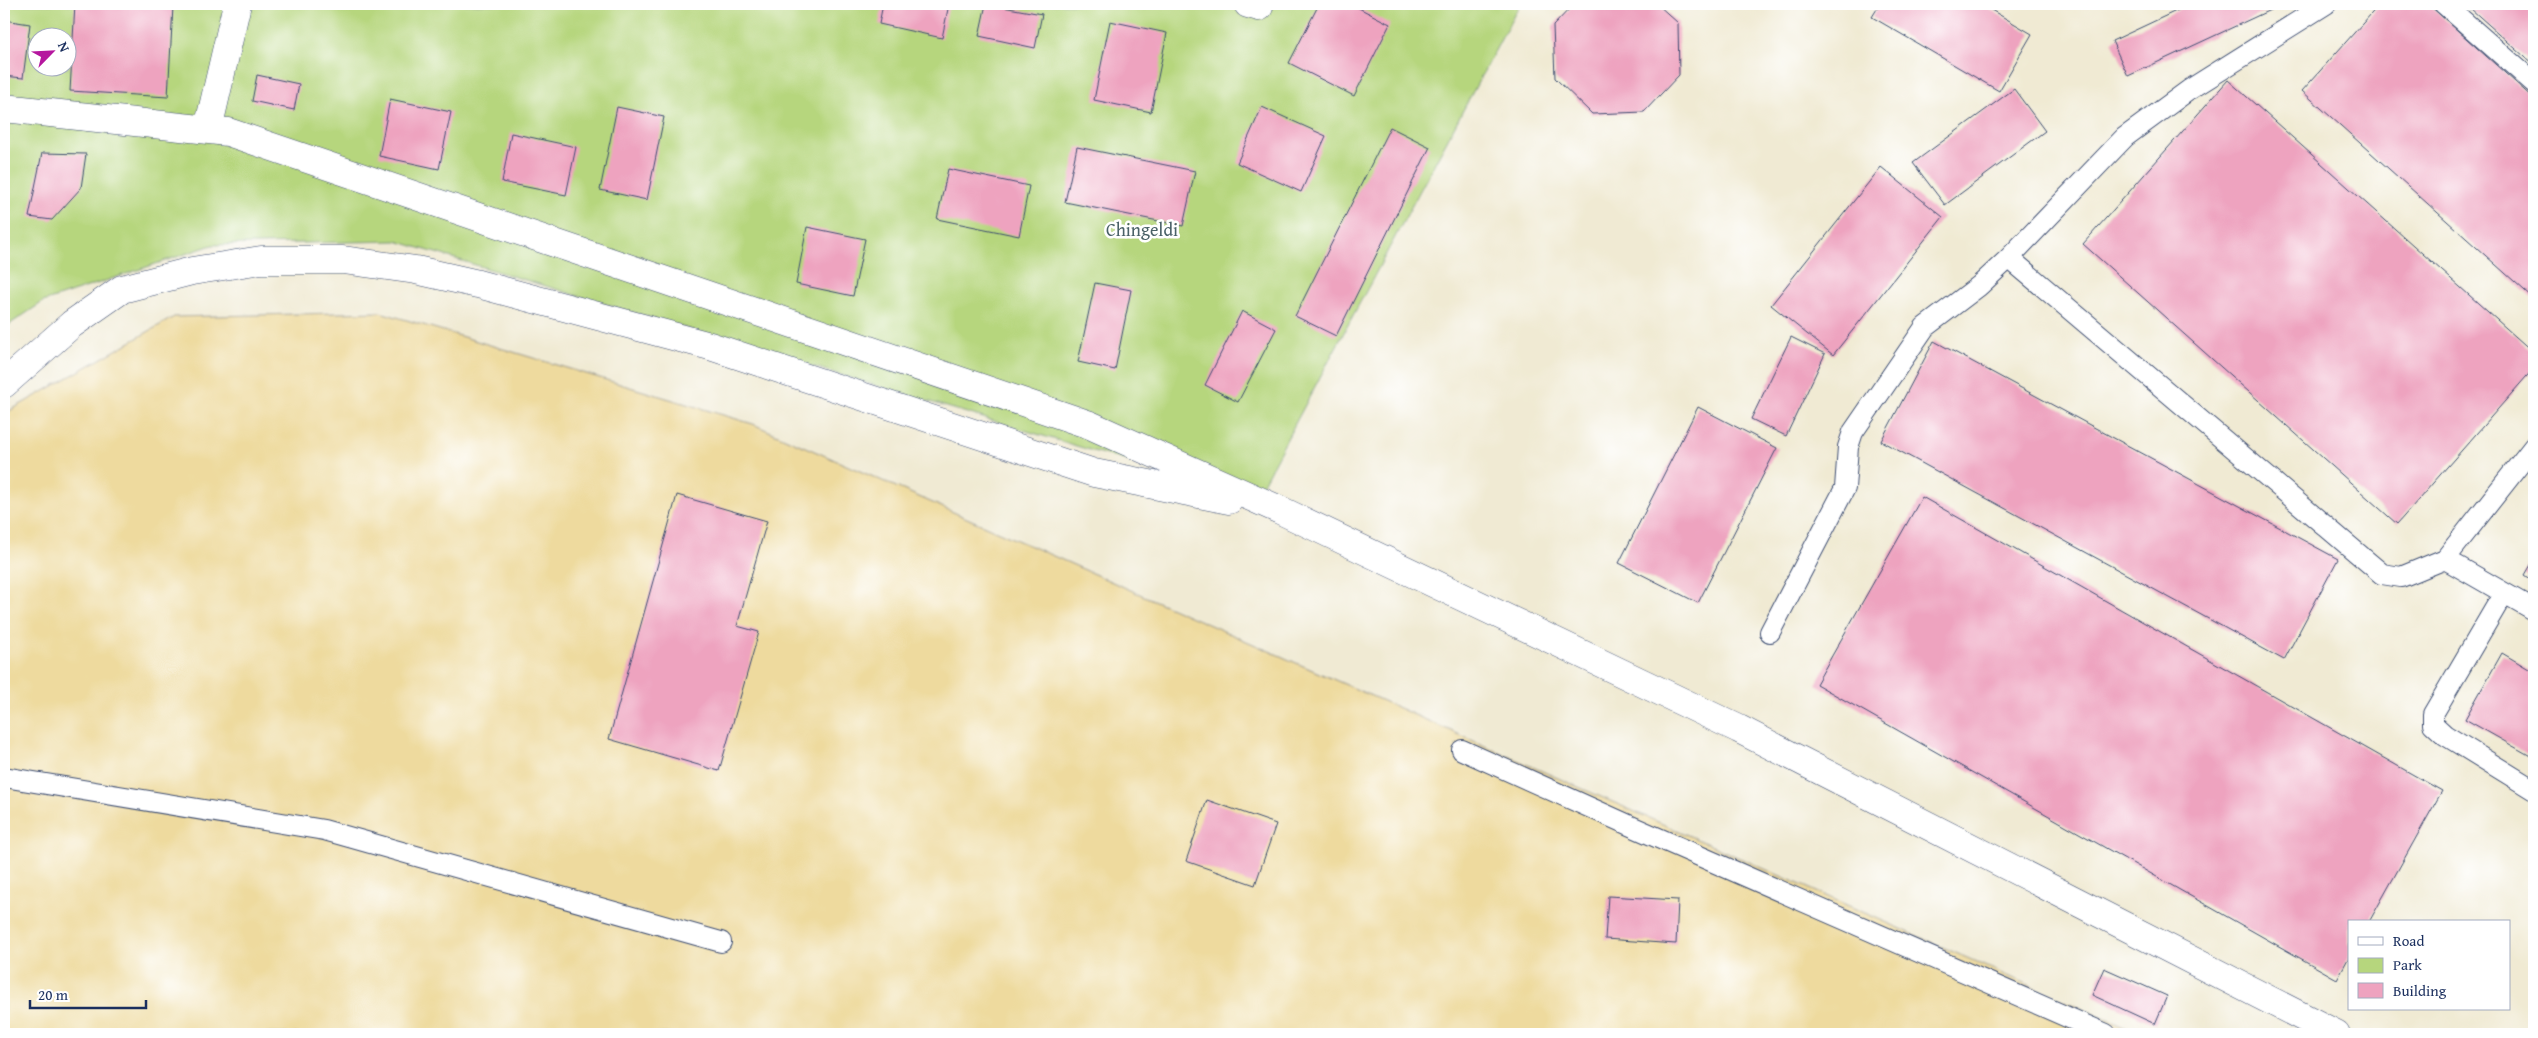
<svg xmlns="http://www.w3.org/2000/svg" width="2538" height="1038" font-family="'Gentium Book Plus',serif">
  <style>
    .green { fill: #b6d67d; stroke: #68826e; fill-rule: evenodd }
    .sand { fill: #eeda9e; stroke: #84847e }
    .building { fill: #eea3bf }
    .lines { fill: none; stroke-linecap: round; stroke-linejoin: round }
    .lane-casing { stroke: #3b4b70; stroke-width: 22 }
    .street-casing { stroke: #3b4b70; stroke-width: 29 }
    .lane { stroke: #fff; stroke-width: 20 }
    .street { stroke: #fff; stroke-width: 28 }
    .labels { text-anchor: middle; stroke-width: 5; stroke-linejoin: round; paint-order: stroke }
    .park-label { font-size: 18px; fill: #4a6167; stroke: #fff }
  </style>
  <rect width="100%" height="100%" fill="#fff"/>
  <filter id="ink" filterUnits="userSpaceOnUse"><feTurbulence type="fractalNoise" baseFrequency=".02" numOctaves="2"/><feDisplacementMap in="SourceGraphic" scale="10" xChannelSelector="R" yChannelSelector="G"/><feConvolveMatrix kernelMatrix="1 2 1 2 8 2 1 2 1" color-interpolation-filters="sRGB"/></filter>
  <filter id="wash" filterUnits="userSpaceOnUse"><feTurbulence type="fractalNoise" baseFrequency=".0096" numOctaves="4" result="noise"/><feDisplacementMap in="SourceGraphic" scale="20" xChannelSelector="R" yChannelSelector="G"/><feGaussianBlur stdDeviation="1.12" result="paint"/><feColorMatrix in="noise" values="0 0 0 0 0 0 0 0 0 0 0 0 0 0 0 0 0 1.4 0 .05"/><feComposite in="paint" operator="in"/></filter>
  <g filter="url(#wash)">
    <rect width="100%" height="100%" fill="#f0ead3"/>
    <path class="green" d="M4,4H1520L1259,491L1113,457L396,241L212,245L43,302L4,328ZM38,38H68V68H38Z"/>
    <path class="sand" d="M380,312L753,424L2140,1034H4V414L174,317Z"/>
    <g id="blocks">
      <path class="building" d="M75,4L173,6L168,97L70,91Z
        M883,4H949L942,38L879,24Z
        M986,4L1042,14L1035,48L979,36Z
        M1319,4H1351L1390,24L1354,96L1289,63Z
        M1574,4H1657L1678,23L1679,75L1644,112L1592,114L1555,78L1553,26Z
        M1880,4H1981L2032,34L1999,91L1872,17Z
        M2191,4H2283L2128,76L2112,41Z
        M2380,4H2428L2534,99V299L2302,91Z
        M2475,4H2534V65L2471,9Z
        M4,20L30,24L23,78L4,76Z
        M1110,21L1167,33L1151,112L1094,100Z
        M257,75L299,84L294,110L252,101Z
        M2228,80L2534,353V368L2397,524L2083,244Z
        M2014,89L2045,131L1945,205L1913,163Z
        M390,99L451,112L439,169L379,156Z
        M617,107L664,117L647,200L600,190Z
        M1262,107L1326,136L1301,192L1237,163Z
        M1390,127L1430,147L1336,336L1295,316Z
        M511,133L576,147L566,195L502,182Z
        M1077,147L1195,171L1183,226L1065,202Z
        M42,153L86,154L81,188L52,220L29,217Z
        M1881,167L1943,217L1833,355L1771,305Z
        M948,169L1029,186L1019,236L937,219Z
        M807,227L865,239L853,296L796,284Z
        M1095,283L1131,290L1115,370L1078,362Z
        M1242,311L1276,329L1238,402L1205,385Z
        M1791,337L1825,354L1786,436L1751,419Z
        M1934,341L2338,559L2284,660L1881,441Z
        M1698,407L1777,448L1698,603L1619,563Z
        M677,495L767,521L737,626L759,632L719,771L609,739Z
        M1922,497L2442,791L2369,922H2349V957L2337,979L1816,684Z
        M2534,558V582L2524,575Z
        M2502,653L2534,672V758L2465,719Z
        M1207,800L1276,824L1255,885L1186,861Z
        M1608,896L1678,900L1676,944L1605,939Z
        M2104,968L2167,996L2155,1024L2092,995Z"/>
    </g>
  </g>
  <g filter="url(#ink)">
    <use href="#blocks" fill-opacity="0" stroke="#3b4b70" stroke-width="1"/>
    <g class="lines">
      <defs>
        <path id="lane" d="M2444,4L2534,83
          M2009,258L2382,574L2401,577L2445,559L2534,610
          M2445,559L2534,446
          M2504,593L2433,714V724L2445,735L2534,790
          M1770,632L1845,488L1848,447L1853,432L1925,327L1979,286L2009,258L2125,137L2189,90L2326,4
          M1462,750L1631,826L2106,1034
          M4,777L324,830L721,942"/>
        <path id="street" d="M1248,4L1259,7
          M4,108L228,132L1090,425L1280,510L1739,729L2336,1034
          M208,129L237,4
          M4,384L72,324L122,289L192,271L261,260H343L416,270L478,284L710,346L1094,473L1229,500"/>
      </defs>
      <use href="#lane" class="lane-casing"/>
      <use href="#street" class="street-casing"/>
      <use href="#lane" class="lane"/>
      <use href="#street" class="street"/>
    </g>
  </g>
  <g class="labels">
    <g class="park-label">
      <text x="1142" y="236">Chingeldi</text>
    </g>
  </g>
  <rect width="2538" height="1038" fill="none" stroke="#fff" stroke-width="20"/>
  <rect x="2348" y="920" width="162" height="90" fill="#ffffff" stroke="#a4acbf"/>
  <rect x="2358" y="937" width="25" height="8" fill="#ffffff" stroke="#a4acbf"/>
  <text x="2393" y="946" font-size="15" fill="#1b2f5e">Road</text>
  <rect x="2358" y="958" width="25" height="15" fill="#b6d67d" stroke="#a4acbf"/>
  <text x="2393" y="970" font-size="15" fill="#1b2f5e">Park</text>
  <rect x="2358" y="983" width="25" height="15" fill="#eea3bf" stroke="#a4acbf"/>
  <text x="2393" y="996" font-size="15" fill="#1b2f5e">Building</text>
  <g transform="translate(52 52) rotate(66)"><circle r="24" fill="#ffffff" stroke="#a4acbf"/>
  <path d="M0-4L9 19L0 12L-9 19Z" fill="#b5179e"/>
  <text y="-8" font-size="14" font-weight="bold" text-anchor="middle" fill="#1b2f5e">N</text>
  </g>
  <path d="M30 1000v8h116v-8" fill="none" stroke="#1b2f5e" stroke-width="2.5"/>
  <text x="38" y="1000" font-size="15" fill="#1b2f5e" stroke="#ffffff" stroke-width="4" paint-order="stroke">20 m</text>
</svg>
